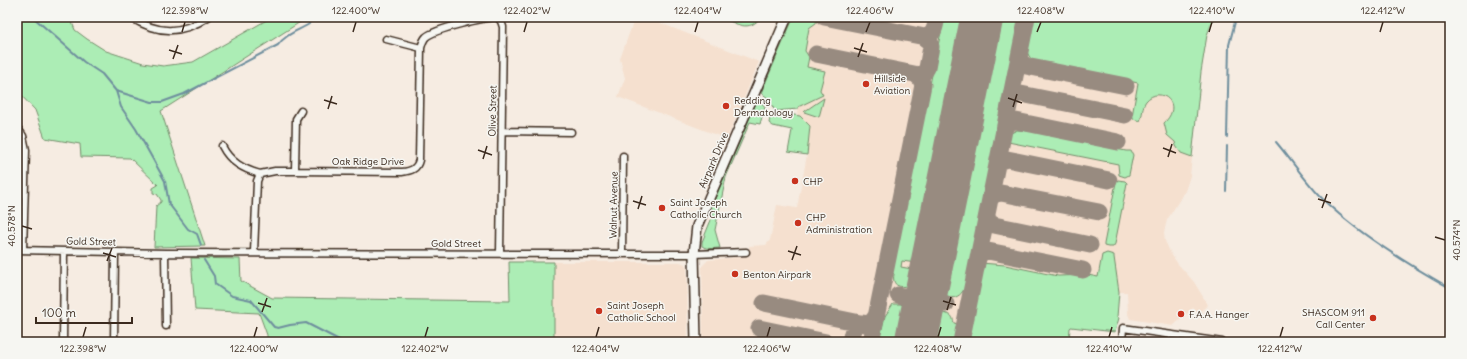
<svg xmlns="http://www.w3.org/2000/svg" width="1467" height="359" font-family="Delius,sans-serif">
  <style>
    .built { fill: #f5e0cf }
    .green { fill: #acedb5; stroke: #748c6a }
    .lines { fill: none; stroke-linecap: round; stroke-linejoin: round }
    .stream { stroke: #6e8e9d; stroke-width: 2 }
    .taxiway { stroke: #988b80; stroke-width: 17 }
    .runway { stroke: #988b80; stroke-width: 43 }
    .street-casing { stroke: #3b2a1e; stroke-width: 9 }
    .secondary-casing { stroke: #3b2a1e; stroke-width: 12 }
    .street { stroke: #f6f6f2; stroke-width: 6 }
    .secondary { stroke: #f6f6f2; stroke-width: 9 }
    .ticks { fill: none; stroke: #3b2a1e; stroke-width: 1.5 }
    .poi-dot { fill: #c8321e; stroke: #f6f6f2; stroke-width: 1.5 }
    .labels { text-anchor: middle; stroke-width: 3; stroke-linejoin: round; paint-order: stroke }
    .poi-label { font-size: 10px; fill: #3b2a1e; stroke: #f6f6f2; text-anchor: start }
    .street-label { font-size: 10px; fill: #3b2a1e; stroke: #f6f6f2 }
    .neatline { fill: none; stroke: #3b2a1e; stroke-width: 1.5 }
    .ticks-label { font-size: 10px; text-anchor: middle; fill: #3b2a1e }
  </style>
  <rect width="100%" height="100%" fill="#f6ece2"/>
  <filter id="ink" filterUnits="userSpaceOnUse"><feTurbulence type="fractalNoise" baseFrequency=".025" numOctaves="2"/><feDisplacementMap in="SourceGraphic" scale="8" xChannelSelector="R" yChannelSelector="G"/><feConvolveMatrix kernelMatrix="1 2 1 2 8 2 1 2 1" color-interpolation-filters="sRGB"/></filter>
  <g filter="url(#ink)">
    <path class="built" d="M635,17H645L759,62L727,139L618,97L625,78L620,59Z
      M797,17H1214L1207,35L1201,72L1190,176L1185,191L1167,220L1164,232L1165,241L1171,254L1178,264L1194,282L1208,305L1198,313L1193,308L1173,326L1130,319L1128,314L1127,292H1119L1117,318H1094L1012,342H703L702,266L708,260L750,256L749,246L766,245L770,240L777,205L797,208L807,155L789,151L799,105Z
      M554,262H680L685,264L687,268L688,342H511L509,264Z"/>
    <path class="green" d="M17,17H70L75,30L87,39L106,51L143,63L163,66L193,62L272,17H308L161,111L205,246L154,247L156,206L161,202V200L157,194L153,193V188L158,185L130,158L81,157L80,144L45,138L35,110L17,91Z
      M722,17H761C749,33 736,24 722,17Z
      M795,17H817L816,23L809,28L805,51L809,57L807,67L825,71L820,90L823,95L798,107V109L775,111L768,98L761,93L792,21H793Z
      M944,17H968L919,261L916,263L902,261L901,267L912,269L913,267H916L914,282C905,289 891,289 894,274L891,272Z
      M997,17H1022L968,286L966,285C960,303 940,302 943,281C947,259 953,238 957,216C970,150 983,83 997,17Z
      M1031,17H1214L1207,35L1201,72L1192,157L1181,153L1176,146L1175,142L1167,135L1164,123C1185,103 1159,85 1146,101C1142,106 1143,115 1140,121L1133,119L1132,116L1138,83L1033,61C1020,48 1028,33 1031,17Z
      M824,98L819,117L804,112L805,111Z
      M757,101L762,103L765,107L760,124L750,122L726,177L715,230L720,248C715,248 707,250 702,246V242L713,215V209L711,208Z
      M788,114L800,116L810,126L807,155L788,152L792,130L773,126L769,123L770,118L773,115Z
      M1017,130L1029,131L1126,151H1131L1133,155L1129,175L1125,177L1119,175L1118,164L1008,142L1007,140L1011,133Z
      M1118,180L1125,181L1127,183L1115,244L1113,247H1108L1104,246V244L1116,182Z
      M1107,253L1114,255V257L1119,292L1117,317L1119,318L1115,332L1071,327L1070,328L1069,342H965L981,263L1005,265L1058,276L1088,275L1098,277L1102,255Z
      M191,258L240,259L241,281L272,298L510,301L509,262H554V342H267V335L259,313L195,310Z
      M893,304H901L907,310L901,342H879L885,316Z
      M943,313C953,315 952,316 954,323L958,324L956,329L959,330L956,342H931L937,316L940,314Z"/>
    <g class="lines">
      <path class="stream" d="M33,17L84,62L102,74L116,91L121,107L136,129L165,181L169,204L188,229L197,234L201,245
        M116,91L152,102H162L184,94L278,45C286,34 298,31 309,24L311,17
        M1227,137L1229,45L1236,18
        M1276,142C1294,163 1310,189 1331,207C1364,237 1411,266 1450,288
        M1226,191L1227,146
        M204,260L214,276L215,284L232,296L251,300L274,327L278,328L290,325L306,323L343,342"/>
      <path class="taxiway" d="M824,17L925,37C935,35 935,26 937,17
        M816,54L919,75L924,73L927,68L931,47L930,42L923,37
        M1019,56L1021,62L1026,66L1126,86
        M1010,101L1015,95L1021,94L1125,115
        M1005,128L1009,122L1016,121L1118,142
        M997,165L1000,161L1007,159L1109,180
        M990,199L995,194L1001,193L1099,212
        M987,215L988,221L994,225L1090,245
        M942,221L930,283C931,294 936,300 946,304
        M978,257L983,252L988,251L1083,270
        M898,295C926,300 919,322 915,342
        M904,296C920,296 926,286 929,271
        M764,303L865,324L872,322L876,316
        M759,328L826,342
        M850,342C852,333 852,325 862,323
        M871,342L923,85L920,78L916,75
        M961,342L1027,17"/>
      <path class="runway" d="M916,342L982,17"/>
      <defs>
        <path id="street" d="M130,17C157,34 181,35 208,17
          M386,39L421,48
          M17,127L23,136L26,150L23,250
          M502,131L571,132
          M222,146C230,162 243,169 260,174
          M295,171L296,119L301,111
          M17,250L165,253L694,254L746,252
          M254,252L257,181L260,174L275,171H295L402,172C411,171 417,169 419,160L421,48C422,44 423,40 426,37C435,29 485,17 497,17L501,21L503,27L500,253
          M165,253L166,326
          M622,254L623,156
          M63,342L64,251
          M114,342L115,252
          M1122,342L1123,328L1222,342"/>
        <path id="secondary" d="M696,342L694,254L697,226L787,17"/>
      </defs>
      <use href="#street" class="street-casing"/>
      <use href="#secondary" class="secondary-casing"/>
      <use href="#street" class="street"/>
      <use href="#secondary" class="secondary"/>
    </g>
  </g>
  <path class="ticks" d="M182,32L185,22M353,32L356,22M524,32L527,22M695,32L698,22M866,32L870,22M1037,32L1041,22M1209,32L1212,22M1380,32L1383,22M854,48L867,52M169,50L182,54M858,57L863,43M173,59L178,45M1008,98L1022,103M324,100L337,104M1013,107L1017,94M328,109L332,96M1163,148L1176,153M478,150L492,155M1168,157L1172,144M483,159L487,146M1318,199L1331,203M633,201L646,205M1322,208L1327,194M638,209L642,196M22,226L32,229M1435,237L1445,240M788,251L801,255M103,253L116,257M792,260L797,246M107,261L112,248M943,301L956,305M258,303L271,307M947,310L951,297M262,312L267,298M83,337L86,327M254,337L257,327M425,337L428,327M596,337L599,327M767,337L770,327M938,337L941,327M1109,337L1112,327M1280,337L1283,327"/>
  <g class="poi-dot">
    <circle cx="866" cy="84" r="4"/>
    <circle cx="726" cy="106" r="4"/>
    <circle cx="795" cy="181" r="4"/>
    <circle cx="662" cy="208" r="4"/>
    <circle cx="798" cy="223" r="4"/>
    <circle cx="735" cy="274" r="4"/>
    <circle cx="599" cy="311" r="4"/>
    <circle cx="1181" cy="314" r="4"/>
    <circle cx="1373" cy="318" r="4"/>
  </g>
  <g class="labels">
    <g class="poi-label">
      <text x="874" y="82">Hillside<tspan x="874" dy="12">Aviation</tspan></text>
      <text x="734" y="104">Redding<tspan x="734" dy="12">Dermatology</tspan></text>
      <text x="803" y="185">CHP</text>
      <text x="670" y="206">Saint Joseph<tspan x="670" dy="12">Catholic Church</tspan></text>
      <text x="806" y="221">CHP<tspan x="806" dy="12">Administration</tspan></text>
      <text x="743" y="278">Benton Airpark</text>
      <text x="607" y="309">Saint Joseph<tspan x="607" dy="12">Catholic School</tspan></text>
      <text x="1365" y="316" text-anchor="end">SHASCOM 911<tspan x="1365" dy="12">Call Center</tspan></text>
      <text x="1189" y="318">F.A.A. Hanger</text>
    </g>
    <g class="street-label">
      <text transform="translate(492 111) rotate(-89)" y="4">Olive Street</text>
      <text transform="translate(713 160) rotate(-67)" y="4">Airpark Drive</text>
      <text x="368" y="165">Oak Ridge Drive</text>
      <text transform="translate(613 205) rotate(-89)" y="4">Walnut Avenue</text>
      <text transform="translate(91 241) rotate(1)" y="4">Gold Street</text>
      <text x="456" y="247">Gold Street</text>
    </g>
  </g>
  <rect width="1467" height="359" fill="none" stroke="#f6f6f2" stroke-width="44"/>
  <path d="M36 317v6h96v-6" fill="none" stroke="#3b2a1e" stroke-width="2"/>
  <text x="42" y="317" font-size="12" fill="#3b2a1e" stroke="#f6f6f2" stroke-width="3" paint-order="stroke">100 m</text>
  <rect x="22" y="22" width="1423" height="315" class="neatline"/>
  <g class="ticks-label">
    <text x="185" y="14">122.398°W</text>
    <text x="356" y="14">122.400°W</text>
    <text x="527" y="14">122.402°W</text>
    <text x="698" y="14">122.404°W</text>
    <text x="870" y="14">122.406°W</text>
    <text x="1041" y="14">122.408°W</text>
    <text x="1212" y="14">122.410°W</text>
    <text x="1383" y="14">122.412°W</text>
    <text transform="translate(11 226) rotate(-90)" y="4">40.578°N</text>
    <text transform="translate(1456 240) rotate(-90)" y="4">40.574°N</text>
    <text x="83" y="352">122.398°W</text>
    <text x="254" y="352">122.400°W</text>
    <text x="425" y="352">122.402°W</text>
    <text x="596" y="352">122.404°W</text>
    <text x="767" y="352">122.406°W</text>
    <text x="938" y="352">122.408°W</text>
    <text x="1109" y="352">122.410°W</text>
    <text x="1280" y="352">122.412°W</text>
  </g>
</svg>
